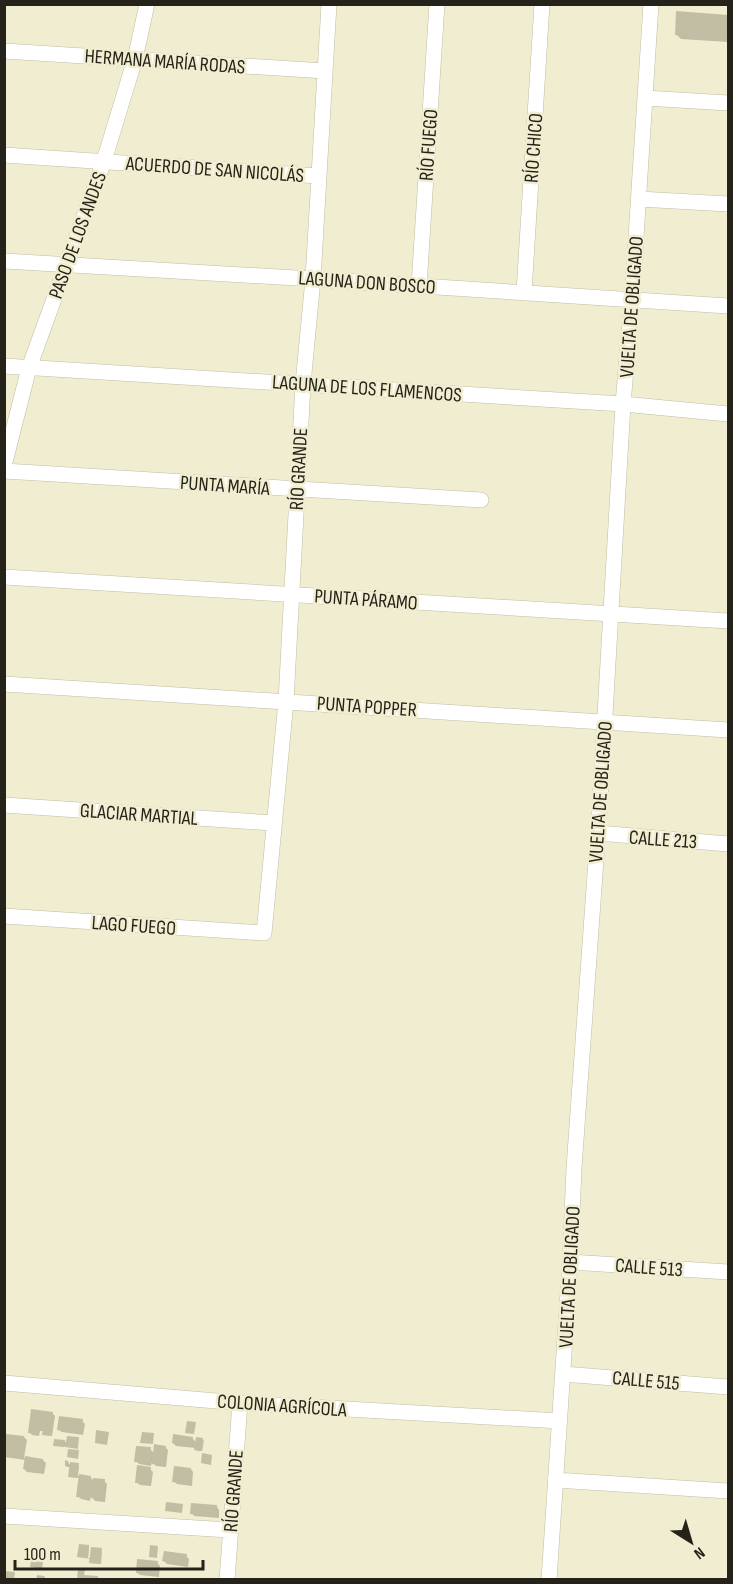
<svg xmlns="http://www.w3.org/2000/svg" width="733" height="1584" font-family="'Sofia Sans Condensed',sans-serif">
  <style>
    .shadow { fill: #0003 }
    .building { fill: #c2bea3 }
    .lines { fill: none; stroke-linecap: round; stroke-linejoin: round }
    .minor-casing { stroke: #c0bda2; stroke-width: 16 }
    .minor { stroke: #fff; stroke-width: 15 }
    .labels { text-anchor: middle; stroke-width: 5; stroke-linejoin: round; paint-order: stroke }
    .street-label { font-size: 20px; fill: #252319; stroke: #f1edd1 }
  </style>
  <rect width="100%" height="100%" fill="#f1edd1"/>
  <path class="shadow" d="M678,13L728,16V42L681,39L676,34Z
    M52,1413L55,1416L52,1436L45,1435L44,1431H40L39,1436L32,1435L30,1432Z
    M82,1421L85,1424L83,1435L62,1432L59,1430Z
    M24,1437L27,1440L24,1458L43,1460L46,1463L44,1474L27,1472L24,1469L26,1460L4,1457V1450Z
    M192,1438L197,1443L204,1440L202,1451H197L196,1448L176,1446L173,1443Z
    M78,1439V1449L54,1445L55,1441L67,1442Z
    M165,1447L168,1450L166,1467L156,1466L152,1462L151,1466L139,1464L136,1461L150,1449L154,1453Z
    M65,1460L68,1461L69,1464L79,1466L78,1476L90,1477L94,1481H104L107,1484L105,1502L95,1501L91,1496L90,1501L81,1499L78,1496L80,1478L71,1477V1468L65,1466Z
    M150,1469L153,1472L151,1486L140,1485L137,1482Z
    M191,1469L193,1472L192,1486L177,1484L174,1481Z
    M217,1507L219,1510V1518L194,1516L192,1513Z
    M89,1546L88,1558H91L102,1551L101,1564L92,1563L91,1559L79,1557Z
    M186,1556L189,1559L188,1567L167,1564L164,1561Z
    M157,1563L160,1566L159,1577L140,1575L137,1572Z
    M37,1575L44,1576L47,1580H36Z"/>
  <path class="building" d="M676,11L728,15V38L675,35Z
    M31,1409L53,1412L52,1436L42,1435L43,1429H37V1434L28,1433Z
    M59,1416L83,1419L81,1433L57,1430Z
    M187,1421L196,1422L194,1434L185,1433Z
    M96,1430L109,1432L107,1445L95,1443Z
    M142,1432L154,1433L153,1444L140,1443Z
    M6,1434L24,1436L22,1457L4,1455Z
    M173,1434L193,1437L191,1446L172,1443Z
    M67,1436L79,1437L78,1448L65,1447Z
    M196,1437L203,1438L202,1451L194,1450Z
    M54,1439L65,1440L64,1447L53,1446Z
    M154,1444L166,1446L163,1465L152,1464Z
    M136,1446L151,1447L149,1463L134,1462Z
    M68,1449L79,1450L78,1459L67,1457Z
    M202,1453L212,1455L211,1465L201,1463Z
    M25,1456L43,1459L42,1472L23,1469Z
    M70,1462L79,1463L77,1478L68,1477Z
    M137,1465L151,1467L149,1484L135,1483Z
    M174,1466L191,1468L189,1484L172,1482Z
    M79,1474L91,1476L88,1498L76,1497Z
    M93,1478L105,1479L102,1500L91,1498Z
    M166,1502L183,1504L182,1513L165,1511Z
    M191,1503L217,1505L216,1516L190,1514Z
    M79,1544L89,1545L88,1558L77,1557Z
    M150,1545L158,1546L157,1558L149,1557Z
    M91,1547L102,1548L100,1564L89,1563Z
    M164,1551L187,1554L186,1565L162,1561Z
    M137,1559L158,1561L156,1575L136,1573Z
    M31,1561L43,1562L42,1569L30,1567Z
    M78,1568L85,1569L84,1575L98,1576V1580H77Z
    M4,1571L15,1572L14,1580H4Z"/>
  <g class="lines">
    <defs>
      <path id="minor" d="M4,51L325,71
        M645,98L728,103
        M4,155L319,176
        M639,199L728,204
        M4,261L313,279L728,306
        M419,286L437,4
        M524,292L542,4
        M4,366L623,404L728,414
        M4,466L29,368L104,161L135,59L147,4
        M4,471L481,500
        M4,577L728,621
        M4,684L728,730
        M4,805L273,823
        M598,833L728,844
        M4,916L264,933L286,701L303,384L313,279L329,4
        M570,1262L728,1272
        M563,1374L728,1387
        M4,1383L240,1403L560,1421
        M555,1480L728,1491
        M4,1516L229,1530
        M227,1580L240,1403
        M549,1580L570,1262L574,1168L599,818L623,404L632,299L651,4"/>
    </defs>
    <use href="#minor" class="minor-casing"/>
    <use href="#minor" class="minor"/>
  </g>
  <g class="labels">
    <g class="street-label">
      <text transform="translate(165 61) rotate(4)" y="7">HERMANA MARÍA RODAS</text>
      <text transform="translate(428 145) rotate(-86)" y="7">RÍO FUEGO</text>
      <text transform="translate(533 148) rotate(-86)" y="7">RÍO CHICO</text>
      <text transform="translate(215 169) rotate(4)" y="7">ACUERDO DE SAN NICOLÁS</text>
      <text transform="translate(77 235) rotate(-70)" y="7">PASO DE LOS ANDES</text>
      <text transform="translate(367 282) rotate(4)" y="7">LAGUNA DON BOSCO</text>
      <text transform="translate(631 307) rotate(-86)" y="7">VUELTA DE OBLIGADO</text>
      <text transform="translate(367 388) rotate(4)" y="7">LAGUNA DE LOS FLAMENCOS</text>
      <text transform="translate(298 469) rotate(-87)" y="7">RÍO GRANDE</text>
      <text transform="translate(225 485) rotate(4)" y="7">PUNTA MARÍA</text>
      <text transform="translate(366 599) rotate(4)" y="7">PUNTA PÁRAMO</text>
      <text transform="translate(367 706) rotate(4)" y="7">PUNTA POPPER</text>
      <text transform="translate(600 792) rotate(-86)" y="7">VUELTA DE OBLIGADO</text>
      <text transform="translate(139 814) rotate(4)" y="7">GLACIAR MARTIAL</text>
      <text transform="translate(663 839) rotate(4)" y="7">CALLE 213</text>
      <text transform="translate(134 925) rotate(4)" y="7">LAGO FUEGO</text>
      <text transform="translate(649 1267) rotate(4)" y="7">CALLE 513</text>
      <text transform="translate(569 1277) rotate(-87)" y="7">VUELTA DE OBLIGADO</text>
      <text transform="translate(646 1380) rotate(5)" y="7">CALLE 515</text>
      <text transform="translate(282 1405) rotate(4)" y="7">COLONIA AGRÍCOLA</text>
      <text transform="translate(233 1491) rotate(-86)" y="7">RÍO GRANDE</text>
    </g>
  </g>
  <rect width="733" height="1584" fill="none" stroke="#252319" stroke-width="12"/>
  <g transform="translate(691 1542) rotate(143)" stroke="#f1edd1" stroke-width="4.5" paint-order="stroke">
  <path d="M0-4.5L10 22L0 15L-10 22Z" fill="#252319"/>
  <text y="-9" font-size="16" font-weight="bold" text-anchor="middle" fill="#252319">N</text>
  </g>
  <path d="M15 1560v9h188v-9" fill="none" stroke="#252319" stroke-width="3"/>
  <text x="24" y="1560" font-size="18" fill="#252319" stroke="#f1edd1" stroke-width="4.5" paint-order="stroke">100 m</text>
</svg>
